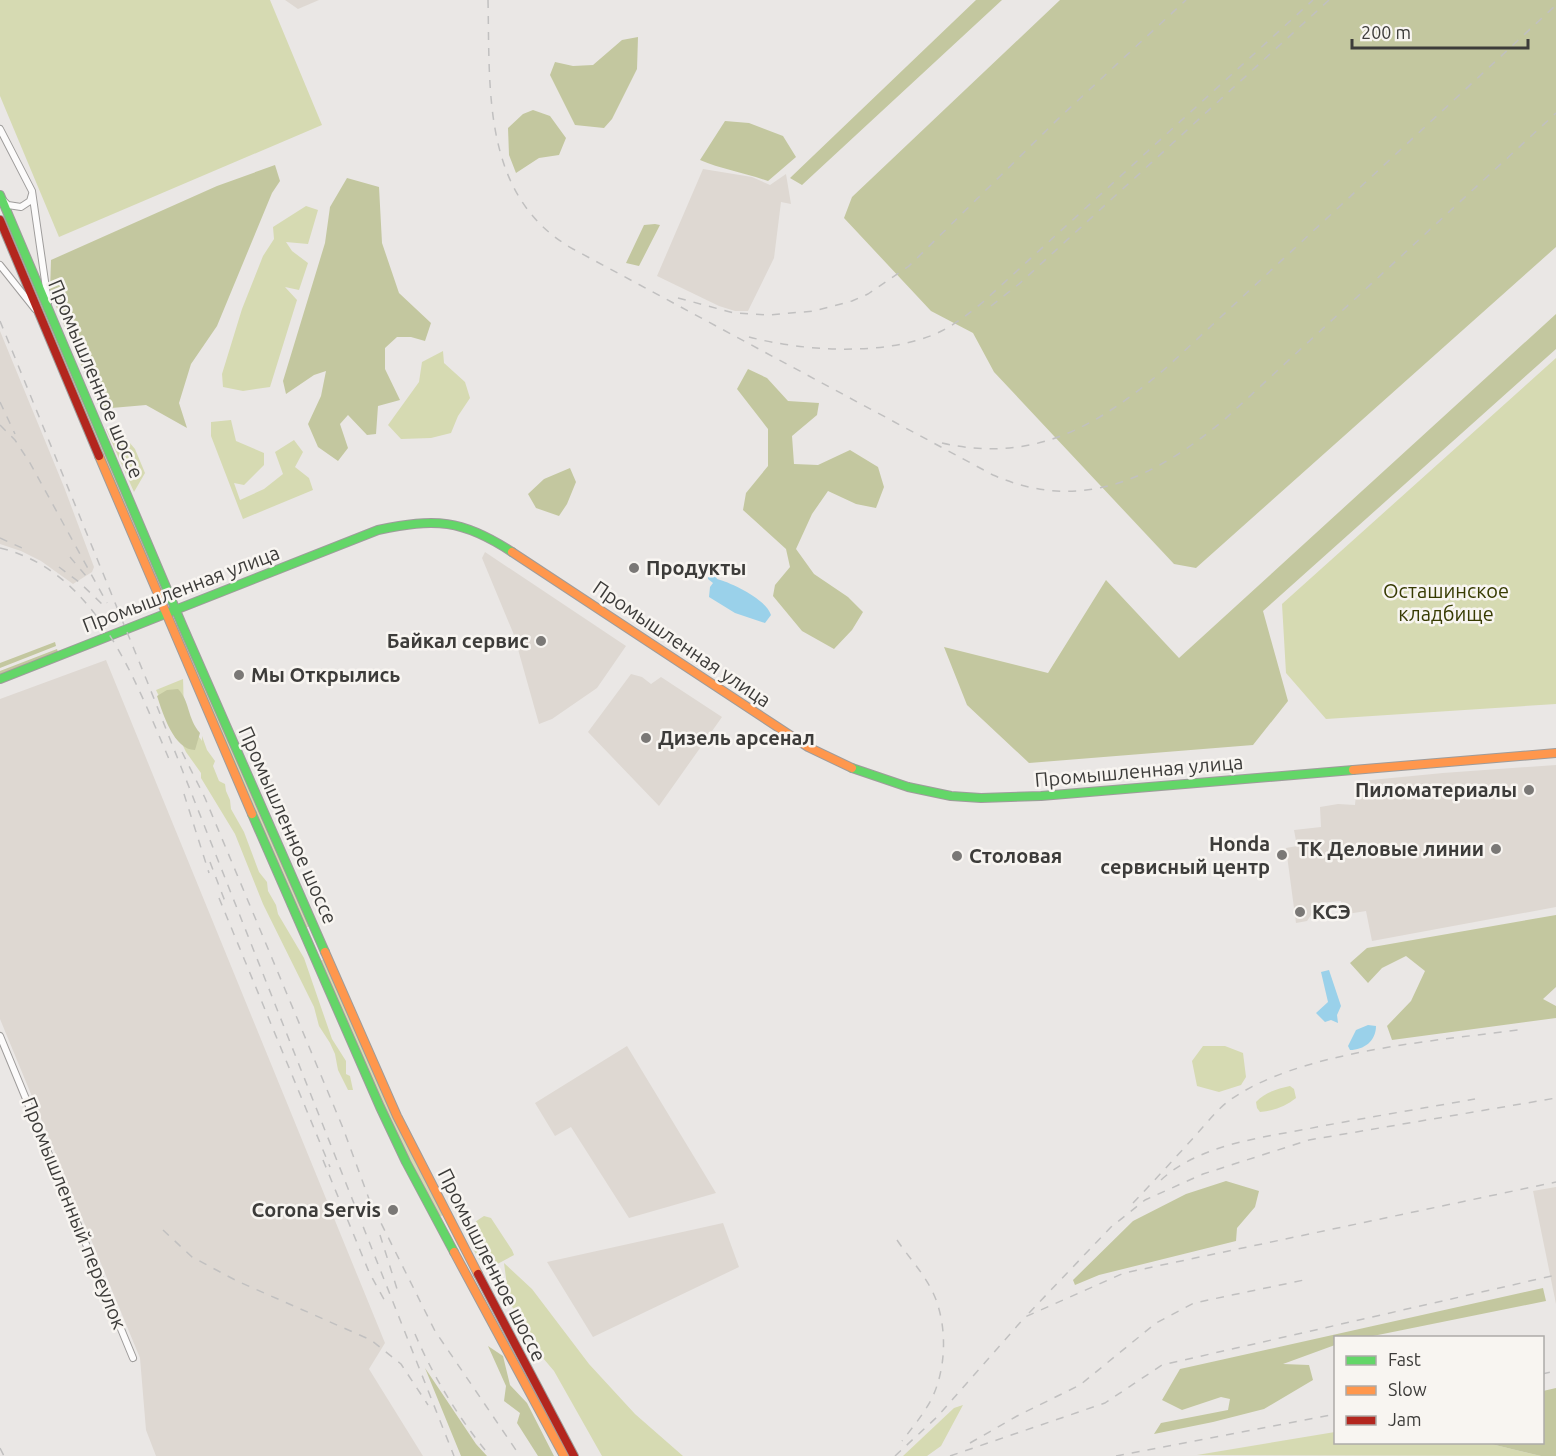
<svg xmlns="http://www.w3.org/2000/svg" width="1556" height="1456" font-family="Ubuntu,sans-serif">
  <style>
    .built { fill: #ded8d2 }
    .green { fill: #d6dab2 }
    .forest { fill: #c3c79f }
    .water { fill: #9ad1ea }
    .lines { fill: none; stroke-linecap: round; stroke-linejoin: round }
    .street-casing { stroke: #9e9c9b; stroke-width: 8 }
    .fast-casing { stroke: #9e9c9b; stroke-width: 10 }
    .slow-casing { stroke: #9e9c9b; stroke-width: 10 }
    .jam-casing { stroke: #9e9c9b; stroke-width: 10 }
    .street { stroke: #fcfbfb; stroke-width: 6 }
    .fast { stroke: #63d668; stroke-width: 8 }
    .slow { stroke: #ff974d; stroke-width: 8 }
    .jam { stroke: #b3261e; stroke-width: 8 }
    .rail { stroke: #c1c0c0; stroke-width: 1.5; stroke-dasharray: 8 8; stroke-linecap: butt }
    .poi-dot { fill: #7a7876; stroke: #f8f5f1; stroke-width: 2 }
    .labels { text-anchor: middle; stroke-width: 5; stroke-linejoin: round; paint-order: stroke }
    .street-label { font-size: 20px; fill: #3d3c3a; stroke: #f8f5f1 }
    .poi-label { font-size: 20px; font-weight: bold; fill: #3d3c3a; stroke: #f8f5f1; text-anchor: start }
    .park-label { font-size: 20px; fill: #373b02; stroke: #f8f5f1 }
  </style>
  <rect width="100%" height="100%" fill="#eae7e5"/>
  <path class="built" d="M285,0H319L298,9Z
    M703,169L752,177L770,185L786,174L791,204L781,202L774,258L748,311H735L719,306L657,276Z
    M0,331L64,487L94,567L92,572L73,584L41,561L21,551L0,544Z
    M485,552L626,646L597,688L552,719L539,724L514,635L482,558Z
    M106,660L385,1343L369,1369L423,1456H156L146,1430L140,1358L0,1019V699Z
    M631,674L642,677L651,684L661,677L722,717L659,806L588,732Z
    M1556,765V907L1372,941L1366,911L1341,915V901L1319,903L1307,921L1296,923L1286,848L1297,846L1294,830L1321,827L1320,807L1338,804L1355,805L1357,784L1371,780L1443,773Z
    M627,1046L716,1193L629,1218L571,1127L555,1136L535,1103Z
    M1556,1187V1304L1533,1191Z
    M723,1223L739,1267L593,1337L547,1262Z"/>
  <path class="green" d="M0,0H270L322,125L59,237L0,96Z
    M0,205L164,594V598L161,596L7,229Z
    M306,206L318,210L308,244L286,242L292,251L308,263L299,290L285,287L297,300L270,387L243,391L223,387L222,374L242,309L263,256L274,239L273,227Z
    M443,351L444,363L465,382L470,398L458,416L451,433L431,438L401,439L388,425L419,382L422,362Z
    M1556,358V704L1326,719L1286,673L1282,604Z
    M231,420L236,441L264,453V465L244,485L234,483L240,500L264,489L283,474L275,452L294,440L303,452L295,467L309,478L313,490L243,519L211,436V422Z
    M106,429H118L135,449L145,473L134,492Z
    M176,624L178,625L310,926L305,928L175,626Z
    M183,679C184,693 182,721 192,732C195,736 199,735 202,741V736L207,750L215,761L213,766L219,781L225,784L226,791L230,800L231,809L244,832L259,872L267,882L268,891L276,905L278,914L304,958L332,1039L346,1061V1074L350,1076L353,1090H348L338,1070L335,1054L330,1043L319,1026L314,1007L263,904L235,834L201,778V773L186,752L156,690Z
    M324,959L399,1129L443,1215L439,1217L387,1114L320,961Z
    M1203,1046H1225L1243,1053L1246,1077L1241,1085L1219,1092L1197,1086L1192,1061Z
    M1290,1086L1294,1089L1296,1098C1286,1106 1274,1111 1260,1112L1257,1108L1256,1102C1265,1092 1277,1089 1290,1086Z
    M484,1216L491,1218L512,1250L514,1255L488,1269H485C473,1247 456,1232 484,1216Z
    M504,1263L532,1289L589,1364L635,1414L683,1456H602L554,1371L537,1351L509,1301Z
    M963,1405L941,1446L927,1456H903L954,1408Z
    M1335,1432L1336,1442L1487,1443L1541,1456L1197,1455Z"/>
  <path class="forest" d="M976,0H1002L802,185L790,178Z
    M1060,0H1556V247L1196,568L1174,564L994,372L973,333L931,311L844,218L852,197Z
    M638,37L637,69L612,119L604,128L575,125L550,75L555,62L573,66L593,65L622,40Z
    M533,110L550,116L566,138L559,155L539,158L516,173L509,155L508,128L523,114Z
    M725,121L749,123L783,136L796,157L768,181C745,173 721,169 700,160Z
    M275,165L280,181L272,193L217,326L191,364L179,403L187,428L146,405L100,409L50,292L51,260L217,186Z
    M347,178L379,187L382,243L399,293L431,323L425,341L411,337H397L385,348V369L400,400L378,406L376,434L367,435L348,415L340,424L348,448L338,461L318,447L308,424L321,396L326,371L314,375L286,394L283,381L325,243L330,207Z
    M655,224L660,225L639,266L626,263L644,225Z
    M1556,314V349L1263,611L1288,701L1253,745L1029,763L967,705L944,647L1048,673L1106,580L1179,658Z
    M748,369L767,378L788,401L819,403L817,415L792,436L794,464L818,465L850,450L878,467L884,487L876,508L856,504L828,491L812,514L796,549L814,574L848,597L863,612L852,630L834,649L802,631L773,596L775,585L790,567L786,549L743,510L746,493L768,466V429L737,389Z
    M570,468L576,482L567,504L559,516L536,508L528,494L544,479Z
    M55,642L56,646L0,668V663Z
    M57,649L58,652L0,675V671Z
    M178,689C190,701 187,718 200,733L195,750C174,750 163,714 157,696L167,690Z
    M1556,915V987L1543,999L1556,1006V1018L1392,1040L1387,1026L1411,1001L1425,971L1406,956L1382,968L1368,983L1350,963L1367,948Z
    M1226,1181L1259,1191L1255,1207L1237,1228L1236,1241L1099,1275L1075,1285L1073,1280L1133,1221L1186,1194Z
    M1543,1288L1546,1301L1368,1337L1336,1338L1335,1345L1283,1364L1309,1365L1313,1380L1264,1409L1213,1422L1154,1434L1161,1423L1228,1410L1230,1399L1221,1397L1182,1410L1162,1400L1180,1369Z
    M488,1346L503,1356L510,1385L527,1403L554,1456H538L517,1423L520,1413L504,1401L506,1386Z
    M425,1368L476,1444L487,1456H461Z
    M1556,1388V1456H1541L1487,1443L1542,1442L1543,1391Z"/>
  <path class="water" d="M714,572L717,579C732,583 766,599 771,615L765,623L735,613L709,597L710,587L713,583L708,579V574Z
    M1329,970L1341,1006L1337,1015L1338,1023L1331,1020L1325,1022L1316,1013L1328,1002L1321,972Z
    M1368,1025L1376,1026C1376,1041 1364,1050 1350,1050L1348,1046L1356,1030Z"/>
  <g class="lines">
    <defs>
      <path id="street" d="M0,129L32,191L48,302
        M3,200L8,205L21,207L30,201L32,194
        M0,265L35,309
        M0,1036L133,1358"/>
      <path id="fast" d="M0,195L183,627L325,952
        M0,679L378,530C435,518 462,519 512,552
        M852,768L908,787L951,796L981,798L1041,796L1353,770
        M252,814L380,1107L406,1162L454,1252"/>
      <path id="slow" d="M99,456L252,814
        M512,552L808,747L852,768
        M1353,770L1556,753
        M325,952L397,1116L478,1274
        M454,1252L564,1456"/>
      <path id="jam" d="M0,220L99,456
        M478,1274L574,1456"/>
    </defs>
    <use href="#street" class="street-casing"/>
    <use href="#fast" class="fast-casing"/>
    <use href="#slow" class="slow-casing"/>
    <use href="#jam" class="jam-casing"/>
    <use href="#street" class="street"/>
    <use href="#fast" class="fast"/>
    <use href="#slow" class="slow"/>
    <use href="#jam" class="jam"/>
    <path class="rail" d="M488,0C490,92 482,197 573,249L993,475C1082,514 1154,478 1224,420L1556,113
      M678,298L734,313L769,315L814,311L852,301L868,294L909,266L1059,118L1186,0
      M991,306L1019,284L1329,0
      M0,321L147,681L454,1456
      M749,337C803,351 880,356 933,335C952,327 967,315 983,302L1313,0
      M0,402L15,434
      M0,425L15,440L30,463L107,603
      M942,443C1034,464 1098,426 1166,368L1556,5
      M0,538L22,548
      M0,548C96,571 134,678 169,759
      M70,557L86,576
      M59,567L79,582L102,604
      M182,752L205,798L343,1128L369,1199L435,1331L520,1456
      M184,794L209,873
      M210,862L226,904
      M219,898L330,1167
      M323,1160L369,1272L386,1303
      M1161,1180C1199,1145 1259,1138 1307,1129C1363,1118 1419,1109 1475,1099
      M1133,1203C1154,1181 1175,1158 1195,1136C1205,1125 1215,1112 1226,1103C1295,1050 1439,1041 1524,1029
      M163,1230L192,1257L237,1281L371,1340L401,1364L428,1405
      M380,1235L398,1292
      M897,1240C907,1255 920,1269 929,1285C948,1317 948,1367 931,1400C923,1415 912,1428 902,1441
      M1029,1313L1111,1227L1145,1200L1203,1174L1309,1140L1556,1098
      M415,1334C434,1378 459,1419 490,1456
      M1542,1374L1556,1371
      M970,1443L1017,1416L1080,1385L1156,1323L1194,1303L1304,1280
      M0,1448L4,1456
      M895,1456L937,1417L1025,1317L1124,1273L1556,1182
      M950,1456L1105,1403L1162,1365L1556,1275
      M1116,1456L1336,1414"/>
  </g>
  <g class="poi-dot">
    <circle cx="634" cy="568" r="6"/>
    <circle cx="541" cy="641" r="6"/>
    <circle cx="239" cy="675" r="6"/>
    <circle cx="646" cy="738" r="6"/>
    <circle cx="1529" cy="790" r="6"/>
    <circle cx="1496" cy="849" r="6"/>
    <circle cx="1282" cy="855" r="6"/>
    <circle cx="957" cy="856" r="6"/>
    <circle cx="1300" cy="912" r="6"/>
    <circle cx="393" cy="1210" r="6"/>
  </g>
  <g class="labels">
    <g class="street-label">
      <text transform="translate(96 379) rotate(67)" y="7">Промышленное шоссе</text>
      <text transform="translate(181 589) rotate(-21)" y="7">Промышленная улица</text>
      <text transform="translate(682 644) rotate(34)" y="7">Промышленная улица</text>
      <text transform="translate(1139 771) rotate(-5)" y="7">Промышленная улица</text>
      <text transform="translate(288 825) rotate(66)" y="7">Промышленное шоссе</text>
      <text transform="translate(74 1213) rotate(68)" y="7">Промышленный переулок</text>
      <text transform="translate(492 1265) rotate(63)" y="7">Промышленное шоссе</text>
    </g>
    <g class="poi-label">
      <text x="646" y="575">Продукты</text>
      <text x="529" y="648" text-anchor="end">Байкал сервис</text>
      <text x="251" y="682">Мы Открылись</text>
      <text x="658" y="745">Дизель арсенал</text>
      <text x="1517" y="797" text-anchor="end">Пиломатериалы</text>
      <text x="1270" y="851" text-anchor="end">Honda<tspan x="1270" dy="23">сервисный центр</tspan></text>
      <text x="1484" y="856" text-anchor="end">ТК Деловые линии</text>
      <text x="969" y="863">Столовая</text>
      <text x="1312" y="919">КСЭ</text>
      <text x="381" y="1217" text-anchor="end">Corona Servis</text>
    </g>
    <g class="park-label">
      <text x="1446" y="598">Осташинское<tspan x="1446" dy="23">кладбище</tspan></text>
    </g>
  </g>
  <rect x="1334" y="1336" width="210" height="108" fill="#f8f5f1" stroke="#adaba8" stroke-width="1.5"/>
  <rect x="1346" y="1356" width="30" height="9" fill="#63d668" stroke="#adaba8" stroke-width="1.5"/>
  <text x="1388" y="1366" font-size="18" fill="#3d3c3a">Fast</text>
  <rect x="1346" y="1386" width="30" height="9" fill="#ff974d" stroke="#adaba8" stroke-width="1.5"/>
  <text x="1388" y="1396" font-size="18" fill="#3d3c3a">Slow</text>
  <rect x="1346" y="1416" width="30" height="9" fill="#b3261e" stroke="#adaba8" stroke-width="1.5"/>
  <text x="1388" y="1426" font-size="18" fill="#3d3c3a">Jam</text>
  <path d="M1352 39v9h176v-9" fill="none" stroke="#3d3c3a" stroke-width="3"/>
  <text x="1361" y="39" font-size="18" fill="#3d3c3a" stroke="#f8f5f1" stroke-width="4.5" paint-order="stroke">200 m</text>
</svg>
